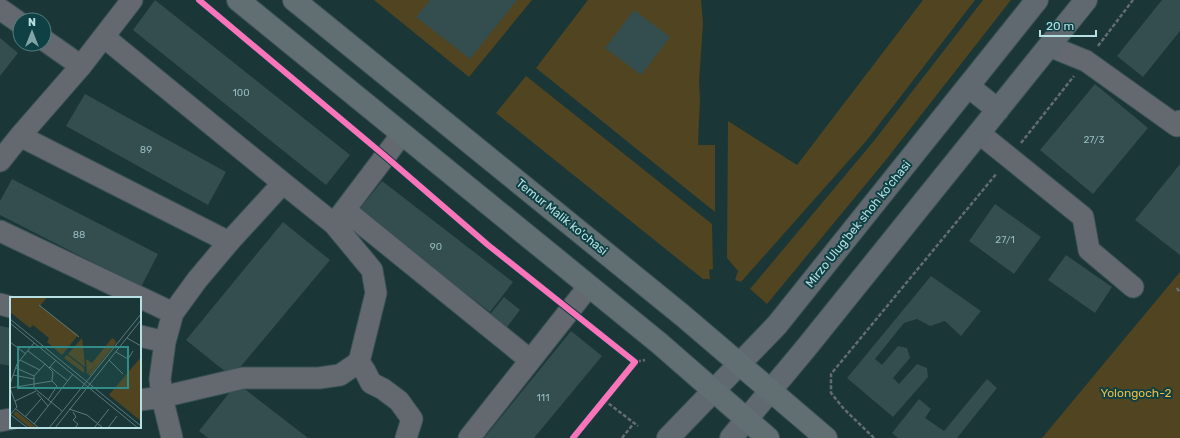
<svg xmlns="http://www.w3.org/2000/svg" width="1180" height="438" font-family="Rubik,sans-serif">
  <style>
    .green { fill: #514420 }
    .building { fill: #344d4f }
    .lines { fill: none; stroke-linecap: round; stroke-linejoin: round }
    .minor-casing { stroke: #3a5254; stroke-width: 23 }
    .major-casing { stroke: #3a5254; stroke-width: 24 }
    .highway-casing { stroke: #3a5254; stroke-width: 24 }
    .path { stroke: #646c72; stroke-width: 2.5; stroke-dasharray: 4 2; stroke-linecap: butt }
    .minor { stroke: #63696e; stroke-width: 21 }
    .major { stroke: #5f696f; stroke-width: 22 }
    .highway { stroke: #626f72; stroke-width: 22 }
    .cycleway-casing { stroke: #0e4044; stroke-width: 8 }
    .cycleway { stroke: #fb73b8; stroke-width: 6 }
    .labels { text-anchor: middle; stroke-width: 4; stroke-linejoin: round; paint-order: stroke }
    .number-label { font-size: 10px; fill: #96bbbf }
    .street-label { font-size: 12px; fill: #b7e0e4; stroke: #0e4044 }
    .park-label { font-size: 12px; fill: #eeba44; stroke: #0e4044 }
    .inset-road { fill: none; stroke: #597a7c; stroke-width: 1 }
    .view { fill: #318b86; fill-opacity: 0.15; stroke: #318b86; stroke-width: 2 }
    .inset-edge { fill: none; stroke: #b7e0e4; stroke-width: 2 }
  </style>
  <rect width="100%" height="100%" fill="#1b3637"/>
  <path class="green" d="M374,0H532L469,77Z
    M588,0H701L703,23L699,82L700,99L698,145H715V212L536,68Z
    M923,0H975L867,140L741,282L735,280L738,271L727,258L728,121L797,165Z
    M983,0H1011L885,161L767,304L750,289L873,142Z
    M526,76L712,224L713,269L709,270L710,279H703L496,113Z
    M1180,272V438H1042Z"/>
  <path class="building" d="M155,0L350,155L326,185L133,30Z
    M430,0H517L470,59L416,17Z
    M1162,0H1180V31L1143,77L1117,56Z
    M634,10L670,37L641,75L605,48Z
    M0,38L18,53L0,76Z
    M1095,84L1148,128L1093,194L1040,150Z
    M85,94L226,172L208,205L66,126Z
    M1180,164V255L1135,220Z
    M12,179L158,254L141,287L0,215V201Z
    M382,181L513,282L490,312L358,211Z
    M995,204L1041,237L1014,274L969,241Z
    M283,222L330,260L232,377L186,340Z
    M1066,255L1112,287L1095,313L1048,280Z
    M931,276L981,311L961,336L945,321L930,326L917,319L904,323L875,359L882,365L898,346L907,348L910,358L893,378L899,384L917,364L927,368L928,377L893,417L847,378Z
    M504,297L520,310L504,331L487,318Z
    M0,326L11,328V366L0,364Z
    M571,331L602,356L534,438H484Z
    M987,379L997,388L957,438H898L892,433L919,399L931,409L925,418L944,431Z
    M237,383L308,438H208L199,431Z"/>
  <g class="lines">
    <defs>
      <path id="minor" d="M0,9L20,23
        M104,37L283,183L229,242L197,280L173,313L165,342L160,379L162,397L172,438
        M44,40L81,66
        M1049,46L1086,61L1177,126L1180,121
        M979,133L1083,217L1089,250L1133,287
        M20,136L229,242
        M0,161L20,136L81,66L132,0
        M283,183L334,224L402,134
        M345,210L530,360
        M334,224L372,270L376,293L359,362
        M0,231L173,313
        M0,304L11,307
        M140,336L165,342
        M140,400L162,397L243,378H319L340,375L359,362L365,371L371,383L383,389L399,401L412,419L406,438
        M0,421L11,419
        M469,438L589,286"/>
      <path id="major" d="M968,86L998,110
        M668,438L777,325L1037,0
        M731,438L806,348L1086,0"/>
      <path id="highway" d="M238,0L659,343L768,438
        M294,0L682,315L826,438"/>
    </defs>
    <use href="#minor" class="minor-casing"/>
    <use href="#major" class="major-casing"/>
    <use href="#highway" class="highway-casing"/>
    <path class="path" d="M199,0L370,144
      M1098,46L1133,0
      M1021,143L1074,76
      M400,169L488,245L554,298
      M1177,288L1180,293
      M585,322L635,362L645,360
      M604,400L638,426
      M622,438L634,423
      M874,438L844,409L831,393V374L997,173"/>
    <use href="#minor" class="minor"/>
    <use href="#major" class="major"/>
    <use href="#highway" class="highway"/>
    <defs>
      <path id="cycleway" d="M199,0L385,156L488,245L635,362L573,438"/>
    </defs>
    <use href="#cycleway" class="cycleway-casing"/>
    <use href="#cycleway" class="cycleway"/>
  </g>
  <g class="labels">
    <g class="number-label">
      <text x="241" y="96">100</text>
      <text x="1094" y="143">27/3</text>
      <text x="146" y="153">89</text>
      <text x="79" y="238">88</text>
      <text x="1005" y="243">27/1</text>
      <text x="436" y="250">90</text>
      <text x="543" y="401">111</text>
    </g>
    <g class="street-label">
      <text transform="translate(562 217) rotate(39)" y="4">Temur Malik ko'chasi</text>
      <text transform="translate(858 224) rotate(-51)" y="4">Mirzo Ulug'bek shoh ko'chasi</text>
    </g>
    <g class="park-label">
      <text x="1136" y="397">Yolongoch-2</text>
    </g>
  </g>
  <g transform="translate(10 297)">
    <rect width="131" height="131" fill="#1b3637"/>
    <path d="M0,0H37L30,9L68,38L52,58L37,45L39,41L23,28L20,31L0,15ZM72,41L73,48L75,70L58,57ZM102,41L105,43L99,50L105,43L106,46L80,79L78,77L88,65L77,77L76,62L82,66ZM57,58L74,71V76L54,61ZM131,60V124L99,98ZM6,114L27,131H20L3,117Z" fill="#514420"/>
    <path class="inset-road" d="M29,8L69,40M0,22L131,129M0,26L128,131M117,41L131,49M0,45L16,57M18,54L35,67L24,79V91L52,114M106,55L118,62L123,54M10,63L30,73M99,63L113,77M35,67L39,71L46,63M40,70L58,84M6,71L24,79M39,71L43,75L42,84M3,78L24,82M0,87L7,67L24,46M0,91L42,84L47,89L38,103M27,96L38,109M5,104L26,94M6,112L29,131M59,112L77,118L93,131M63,115L66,120L63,123L68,127L65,131M0,118L7,110L0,91M1,118L18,131M15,120L31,102M24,127L63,77M39,131L131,17M45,131L131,23M84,131L99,112M98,131L107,119"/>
    <path class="view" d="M8,50H118V91H8Z"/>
    <rect width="131" height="131" class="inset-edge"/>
  </g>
  <g transform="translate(32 32)"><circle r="19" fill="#0e4044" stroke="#528084"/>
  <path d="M0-3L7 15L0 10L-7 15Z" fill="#80a4a7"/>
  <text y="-6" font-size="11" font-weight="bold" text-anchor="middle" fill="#b7e0e4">N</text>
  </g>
  <path d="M1040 30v6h56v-6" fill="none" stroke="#b7e0e4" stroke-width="2"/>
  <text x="1046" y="30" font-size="12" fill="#b7e0e4" stroke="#0e4044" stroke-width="3" paint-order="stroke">20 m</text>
</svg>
